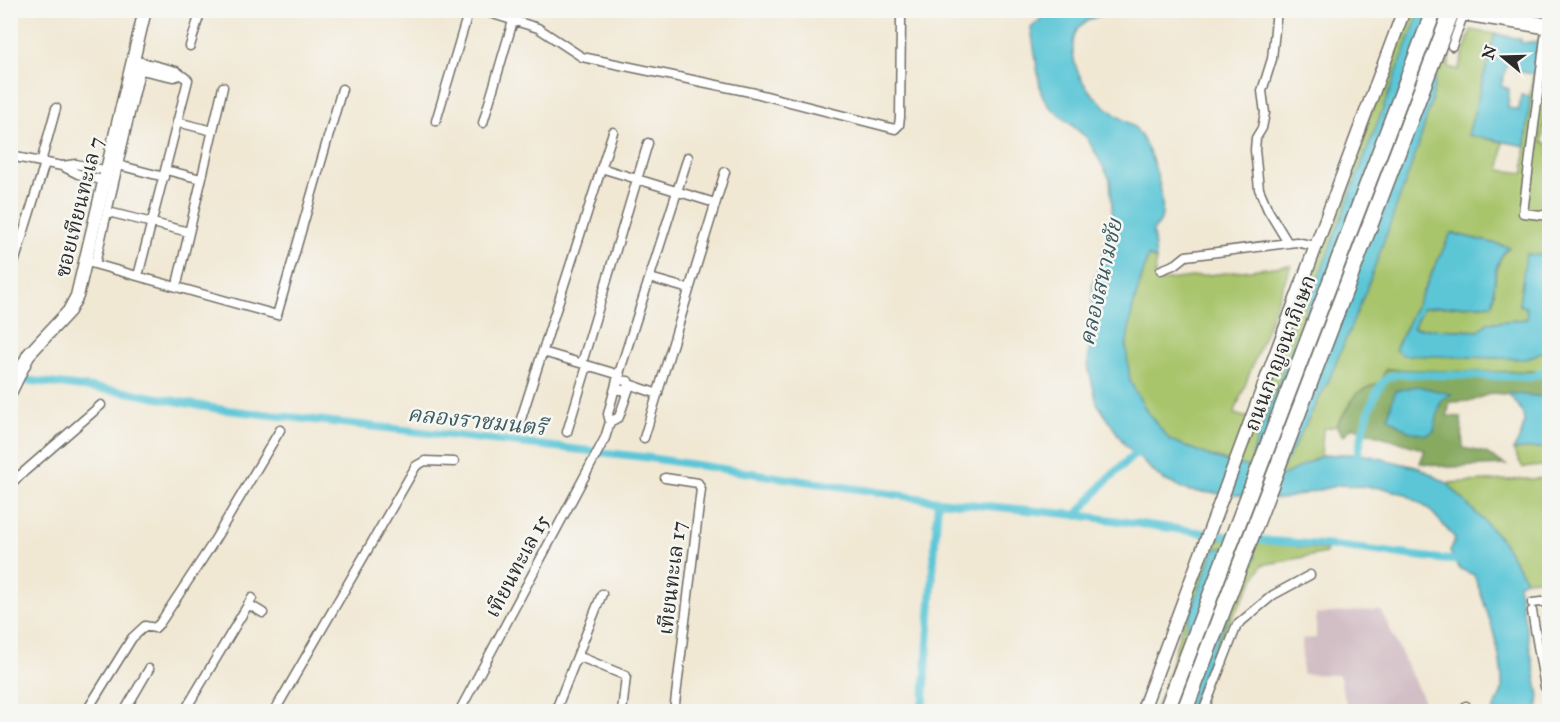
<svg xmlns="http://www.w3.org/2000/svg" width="1560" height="722" font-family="'IM FELL Great Primer','Noto Serif Thai',serif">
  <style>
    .industrial { fill: #d2bec5 }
    .green { fill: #a8c56c; stroke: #6a784c; stroke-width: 1.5 }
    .forest { fill: #86aa60; stroke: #586a46; stroke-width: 1.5; fill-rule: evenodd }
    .water { fill: #5cc6d7; stroke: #447881; stroke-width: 1.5 }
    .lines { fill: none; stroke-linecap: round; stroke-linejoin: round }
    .canal { stroke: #5cc6d7; stroke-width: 8 }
    .street-casing { stroke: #706d66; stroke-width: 11 }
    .secondary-casing { stroke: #706d66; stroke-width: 15 }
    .highway-casing { stroke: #706d66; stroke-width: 18 }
    .street { stroke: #fff; stroke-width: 8 }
    .secondary { stroke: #fff; stroke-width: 12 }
    .highway { stroke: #fff; stroke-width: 15 }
    .labels { text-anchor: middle; stroke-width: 5; stroke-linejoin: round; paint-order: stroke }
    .street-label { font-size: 21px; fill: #2b2b2b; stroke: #f6f6f2 }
    .water-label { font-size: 22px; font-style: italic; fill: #3a5a5f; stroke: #f6f6f2 }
  </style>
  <rect width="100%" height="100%" fill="#f6f6f2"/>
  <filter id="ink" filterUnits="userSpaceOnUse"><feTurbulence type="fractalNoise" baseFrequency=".0167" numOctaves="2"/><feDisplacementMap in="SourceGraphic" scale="12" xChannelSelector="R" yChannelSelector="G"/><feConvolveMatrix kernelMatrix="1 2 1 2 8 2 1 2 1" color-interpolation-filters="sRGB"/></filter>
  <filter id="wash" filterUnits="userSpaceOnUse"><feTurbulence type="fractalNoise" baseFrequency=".008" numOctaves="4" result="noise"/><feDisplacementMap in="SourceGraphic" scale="24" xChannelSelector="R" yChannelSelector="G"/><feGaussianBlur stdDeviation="1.35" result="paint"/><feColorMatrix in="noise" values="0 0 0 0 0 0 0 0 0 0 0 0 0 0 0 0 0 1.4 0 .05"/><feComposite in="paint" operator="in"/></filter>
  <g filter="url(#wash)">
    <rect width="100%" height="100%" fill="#f1e8d4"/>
    <path class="industrial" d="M1381,610L1427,708L1414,712L1348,711L1339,675L1302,674V639L1316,638V614Z"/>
    <path class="green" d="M1409,11H1462L1449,46V67L1458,70L1471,30L1495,34L1469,135L1503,142L1500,170L1524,173L1528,102L1542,32L1549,34V88L1542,142L1549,144V256L1527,254L1519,305L1527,307V319L1487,323L1479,331L1413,328L1422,308L1493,304C1495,284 1493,262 1509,247L1451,233L1395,350H1546L1549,340V366L1544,371C1509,372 1378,371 1357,394C1349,403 1343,416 1336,426L1323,429L1321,456C1311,461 1295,473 1284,475C1269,477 1186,449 1171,440C1158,432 1135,396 1130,381C1118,340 1137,294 1148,256L1156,260L1155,280L1159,281L1291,265L1234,414L1245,417L1256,416Z
      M1549,447V465L1523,468L1513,450Z
      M1549,478V578L1526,580L1500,538L1447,483Z
      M1227,539L1327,550L1326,553L1262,565L1221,637L1196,711L1154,712L1169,674L1189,597L1212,540Z"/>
    <path class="forest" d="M1549,366V391L1544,397L1491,393L1472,401L1450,402L1447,416L1461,417L1463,448L1486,453L1506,465L1449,467L1420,463L1425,450L1352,427L1343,436L1336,426L1357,393L1380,382L1386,369L1478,372L1543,371ZM1451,394L1441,400L1437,414L1408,431L1388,417Z"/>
    <path class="water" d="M1049,11H1111C1087,21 1071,22 1073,53C1076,81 1094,98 1116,115C1122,119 1130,123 1135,128C1151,147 1167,196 1161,220C1160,224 1155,228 1153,231L1156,260L1148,256L1133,307L1126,347L1130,381L1147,412L1170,440L1220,460L1284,475L1321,456L1341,454L1366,455L1420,468L1447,483L1500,538L1526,580L1518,584L1539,696L1537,711H1493C1495,704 1501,697 1502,690C1504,656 1486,607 1474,575L1460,569L1450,552L1455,538L1429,509L1405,494L1383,488L1340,485L1282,499L1189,491L1162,479L1125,445L1097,403L1088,366L1093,285L1113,221L1110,179L1087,138L1049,106L1041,93L1031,28Z
      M1420,11H1457L1439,57L1432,100L1418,147L1367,288L1329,380L1282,469L1268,468L1252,456L1258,437Z
      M1495,34L1521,39V43L1540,41L1534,74L1516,71V67L1507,64L1501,86L1509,89L1508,108L1519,110L1521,95L1530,97L1526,146L1468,135Z
      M1451,233L1509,247C1492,261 1495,284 1493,304L1423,308L1413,328L1479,331L1487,323L1527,319L1526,307L1519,305L1526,254L1549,256L1550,340L1546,350L1526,359L1402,355L1395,350Z
      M1417,386L1451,394L1441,400L1434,431L1427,435L1408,431L1388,417L1395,391Z
      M1549,391V447L1513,450C1528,426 1529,413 1507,393L1544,397Z
      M1234,547L1251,548L1256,557L1217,640L1189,711L1159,712L1182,655L1187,623L1214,549Z"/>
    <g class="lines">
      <path class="canal" d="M15,379L126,392L218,409L643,457L938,501
        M1357,462C1359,443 1371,391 1387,378C1390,376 1396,375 1400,374L1531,377L1541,373L1550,364
        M1077,515L1233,537
        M1248,539L1345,547L1448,560L1462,558
        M894,712H901
        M917,712L924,700L938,501L1077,515L1104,483L1141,448"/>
    </g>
  </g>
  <g filter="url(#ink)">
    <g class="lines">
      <defs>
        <path id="street" d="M480,10L538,28L582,57L755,93L895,129L899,125L900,117L901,18
          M1277,10L1272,59L1262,91L1265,113L1262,128L1256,138L1255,150L1259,189L1268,210L1288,243
          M1475,10L1550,23
          M1462,16L1550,30
          M1547,22L1523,213L1550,216
          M190,46L201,10
          M1452,46L1465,10
          M134,60L176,71L188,80L138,276
          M137,69L174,77L180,75
          M436,121L469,10
          M177,122L213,131
          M483,123L513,21
          M10,156L62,166L78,174L106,181
          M41,162L56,108
          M118,165L164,177
          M62,166L76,164L108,171
          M601,168L715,203
          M166,170L201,179
          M108,212L189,232
          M87,262L277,315L342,89
          M95,264L142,62
          M1161,270L1176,264L1186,256L1296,242L1315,246
          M10,276L45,163
          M650,278L689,289
          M178,280L223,87
          M543,352L620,375
          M582,363L648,143
          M619,380L628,381L627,390H619L616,383L688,157
          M629,384L658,394
          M520,422L613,132
          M610,422L619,417L629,388
          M567,432L587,366
          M644,438L725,172
          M665,478L698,483L701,489L674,712
          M10,484L101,405
          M1532,603L1550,601
          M248,604L263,613
          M1532,611L1545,687
          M1540,649L1550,648
          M578,656L626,676L622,712
          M86,712L132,638L145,626L155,628L160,623L211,546L280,430
          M124,712L149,669
          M184,712L252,598
          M274,712L416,466L425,461L454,462
          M459,712L605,438L610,422L608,414L616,384
          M555,712L602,594
          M1203,712L1237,625L1273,595L1310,575
          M1465,712L1466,706"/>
        <path id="secondary" d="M10,393L29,354L69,311L77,296L145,10
          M1142,712L1404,10"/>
        <path id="highway" d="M1166,712L1434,10
          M1184,712L1452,10"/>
      </defs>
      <use href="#street" class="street-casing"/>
      <use href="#secondary" class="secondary-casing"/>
      <use href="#highway" class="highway-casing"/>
      <use href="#street" class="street"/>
      <use href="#secondary" class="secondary"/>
      <use href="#highway" class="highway"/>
    </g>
  </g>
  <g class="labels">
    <g class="street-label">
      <text transform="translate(79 207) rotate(-76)" y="7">ซอยเทียนทะเล 7</text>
      <text transform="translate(1280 353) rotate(-69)" y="7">ถนนกาญจนาภิเษก</text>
      <text transform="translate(517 566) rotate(-62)" y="7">เทียนทะเล 15</text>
      <text transform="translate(672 578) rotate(-83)" y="7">เทียนทะเล 17</text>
    </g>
    <g class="water-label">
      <text transform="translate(1100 282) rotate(-77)" y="8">คลองสนามชัย</text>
      <text transform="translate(477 420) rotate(6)" y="8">คลองราชมนตรี</text>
    </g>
  </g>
  <rect width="1560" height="722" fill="none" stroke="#f6f6f2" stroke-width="36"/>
  <g transform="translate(1503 57) rotate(289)" stroke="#f6f6f2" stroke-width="4.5" paint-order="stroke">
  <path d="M0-4.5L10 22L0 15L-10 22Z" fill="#2b2b2b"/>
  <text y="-9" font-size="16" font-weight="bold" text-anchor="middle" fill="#2b2b2b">N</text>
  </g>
</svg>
